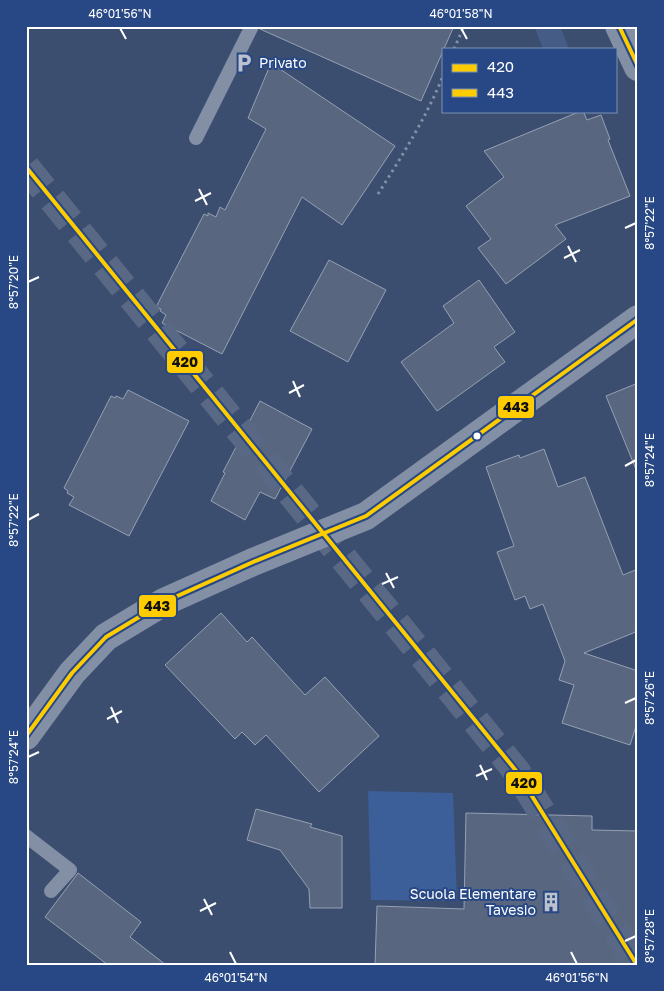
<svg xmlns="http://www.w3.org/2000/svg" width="664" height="991" font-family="'Golos Text',sans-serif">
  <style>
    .green { fill: #3c5e99 }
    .water { fill: #455c87 }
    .building { fill: #586680; stroke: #96a0b3 }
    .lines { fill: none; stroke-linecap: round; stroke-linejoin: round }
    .trunk-tunnel { stroke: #596985; stroke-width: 28; stroke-dasharray: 28 14; stroke-linecap: butt }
    .path { stroke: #838fa5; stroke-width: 3; stroke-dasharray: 2.5 4; stroke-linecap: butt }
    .service { stroke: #838fa5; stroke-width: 14 }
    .minor { stroke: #838fa5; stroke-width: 28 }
    .tertiary { stroke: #838fa5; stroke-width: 28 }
    .bus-1-casing { stroke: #274884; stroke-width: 8 }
    .bus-2-casing { stroke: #274884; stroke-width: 8 }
    .bus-1 { stroke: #fc0; stroke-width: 4 }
    .bus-2 { stroke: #fc0; stroke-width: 4 }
    .ticks { fill: none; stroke: #fff; stroke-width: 2 }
    .bus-dot { fill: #fff; stroke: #274884; stroke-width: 2 }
    .labels { text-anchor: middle; stroke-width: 4; stroke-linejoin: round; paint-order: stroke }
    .poi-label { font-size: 14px; fill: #fff; stroke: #274884; text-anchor: start }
    .line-badge { stroke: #274884; stroke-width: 2 }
    .pale-badge-label { font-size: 14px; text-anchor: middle; font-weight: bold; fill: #111 }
    .neatline { fill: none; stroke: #fff; stroke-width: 2 }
    .ticks-label { font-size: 12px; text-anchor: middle; fill: #fff }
  </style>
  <rect width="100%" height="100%" fill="#3c4e6f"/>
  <path class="green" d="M368,791L453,793L457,901L371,900Z"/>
  <path class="water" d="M534,26H560L569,49H543Z"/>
  <path class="building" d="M261,26H454L421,101L260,29Z
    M271,63L395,146L342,225L302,197L222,354L162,323L166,315L160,311L161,309L156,307L204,214L208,216V213L216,217L220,207L225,210L266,129L248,118Z
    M581,111H583L587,120L601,115L610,139L608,140L630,196L555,225L566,239L506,284L478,248L491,239L466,206L504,177L484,151Z
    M329,260L386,290L348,362L290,331Z
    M479,280L515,332L494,347L505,362L437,411L401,362L454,323L443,306Z
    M638,383V472H637L606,396Z
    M128,390L189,421L129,536L69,505L74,497L67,493L68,491L64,488L111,396L115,398L116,396L123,399Z
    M260,401L312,429L275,499L260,492L245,520L211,501L225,473L223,472Z
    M544,449L558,487L585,477L623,575L638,569V631L584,653L638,671V720L630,745L562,723L574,685L559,680L565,661L543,604L530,609L525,596L515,600L497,552L514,546L486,467L519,455L520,458Z
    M221,613L247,642L252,637L305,695L325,677L379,736L319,792L266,735L255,745L242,732L235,739L165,665Z
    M256,809L312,824L310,827L342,836V908H310L309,889L280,850L247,840Z
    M466,813L592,816V830L638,831V965H375L377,906L464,909Z
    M78,873L141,922L130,937L166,965H108L45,917Z"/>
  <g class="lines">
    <path class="trunk-tunnel" d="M26,167L517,772L637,965"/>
    <path class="path" d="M454,49L464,26
      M378,194C402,156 426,118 443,76"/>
    <path class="service" d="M196,138L252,26
      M26,836L70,870L51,891"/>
    <path class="minor" d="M26,736L72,673L106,637L164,602L253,562L366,516L638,319"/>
    <path class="tertiary" d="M619,26L638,67"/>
    <defs>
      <path id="bus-1" d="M26,167L517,772L637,965"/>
      <path id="bus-2" d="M619,26L638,66
        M26,736L72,673L106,637L164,602L253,562L366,516L638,319"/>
    </defs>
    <use href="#bus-1" class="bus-1-casing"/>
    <use href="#bus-2" class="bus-2-casing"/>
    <use href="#bus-1" class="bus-1"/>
    <use href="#bus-2" class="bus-2"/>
  </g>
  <path class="ticks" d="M120,28L126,39M461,28L467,39M199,189L207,205M195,201L211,193M625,228L636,223M568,246L576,262M564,258L580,250M28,282L39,277M293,381L300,397M289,393L304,385M625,466L636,460M28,520L39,514M386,573L394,588M382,584L398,577M625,703L636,698M111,707L118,723M107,719L122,711M28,757L39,752M480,765L487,780M476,776L492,769M204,899L212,915M200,911L216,903M625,941L636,936M230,952L236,964M571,952L577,964"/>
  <defs>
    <symbol id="parking-bare" viewBox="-9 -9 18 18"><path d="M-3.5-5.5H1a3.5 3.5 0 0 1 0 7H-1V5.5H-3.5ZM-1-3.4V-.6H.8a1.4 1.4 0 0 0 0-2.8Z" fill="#bbc1cd" stroke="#274884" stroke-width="2.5" paint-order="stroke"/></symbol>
    <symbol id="building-bare" viewBox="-9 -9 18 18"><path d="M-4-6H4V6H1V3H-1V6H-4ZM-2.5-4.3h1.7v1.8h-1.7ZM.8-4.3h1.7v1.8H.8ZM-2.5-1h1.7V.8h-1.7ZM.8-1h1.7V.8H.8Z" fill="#bbc1cd" stroke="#274884" stroke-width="2.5" paint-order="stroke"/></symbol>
  </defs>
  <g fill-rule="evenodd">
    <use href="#parking-bare" x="230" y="49" width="28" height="28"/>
    <use href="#building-bare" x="537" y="888" width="28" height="28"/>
  </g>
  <circle class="bus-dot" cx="477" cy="436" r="4.5"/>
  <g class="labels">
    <g class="poi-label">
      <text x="259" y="68">Privato</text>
      <text x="536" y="899" text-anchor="end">Scuola Elementare<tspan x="536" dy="16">Tavesio</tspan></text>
    </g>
  </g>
  <g class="line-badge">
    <rect x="166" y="350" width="38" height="24" rx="5" fill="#fc0"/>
    <rect x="497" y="395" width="38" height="24" rx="5" fill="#fc0"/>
    <rect x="138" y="594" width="39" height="24" rx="5" fill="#fc0"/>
    <rect x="505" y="771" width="38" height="24" rx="5" fill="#fc0"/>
  </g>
  <g class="pale-badge-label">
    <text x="185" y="367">420</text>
    <text x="516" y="412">443</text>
    <text x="157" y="611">443</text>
    <text x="524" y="788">420</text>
  </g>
  <rect width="664" height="991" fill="none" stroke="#274884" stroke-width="55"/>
  <rect x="442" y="48" width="175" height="65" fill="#274884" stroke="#7d91b5"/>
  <rect x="452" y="64" width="25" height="8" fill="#ffcc00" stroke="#7d91b5"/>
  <text x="487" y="72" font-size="15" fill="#ffffff">420</text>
  <rect x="452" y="89" width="25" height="8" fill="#ffcc00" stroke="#7d91b5"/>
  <text x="487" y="98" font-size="15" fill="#ffffff">443</text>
  <rect x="28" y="28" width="608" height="936" class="neatline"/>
  <g class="ticks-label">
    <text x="120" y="18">46°01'56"N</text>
    <text x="461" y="18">46°01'58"N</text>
    <text transform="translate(650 223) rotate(-90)" y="4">8°57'22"E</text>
    <text transform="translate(14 282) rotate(-90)" y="4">8°57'20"E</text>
    <text transform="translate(650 460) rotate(-90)" y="4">8°57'24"E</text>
    <text transform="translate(14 520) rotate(-90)" y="4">8°57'22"E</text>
    <text transform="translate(650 698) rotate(-90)" y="4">8°57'26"E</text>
    <text transform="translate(14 757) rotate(-90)" y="4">8°57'24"E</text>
    <text transform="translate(650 936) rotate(-90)" y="4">8°57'28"E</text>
    <text x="236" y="982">46°01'54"N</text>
    <text x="577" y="982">46°01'56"N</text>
  </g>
</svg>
